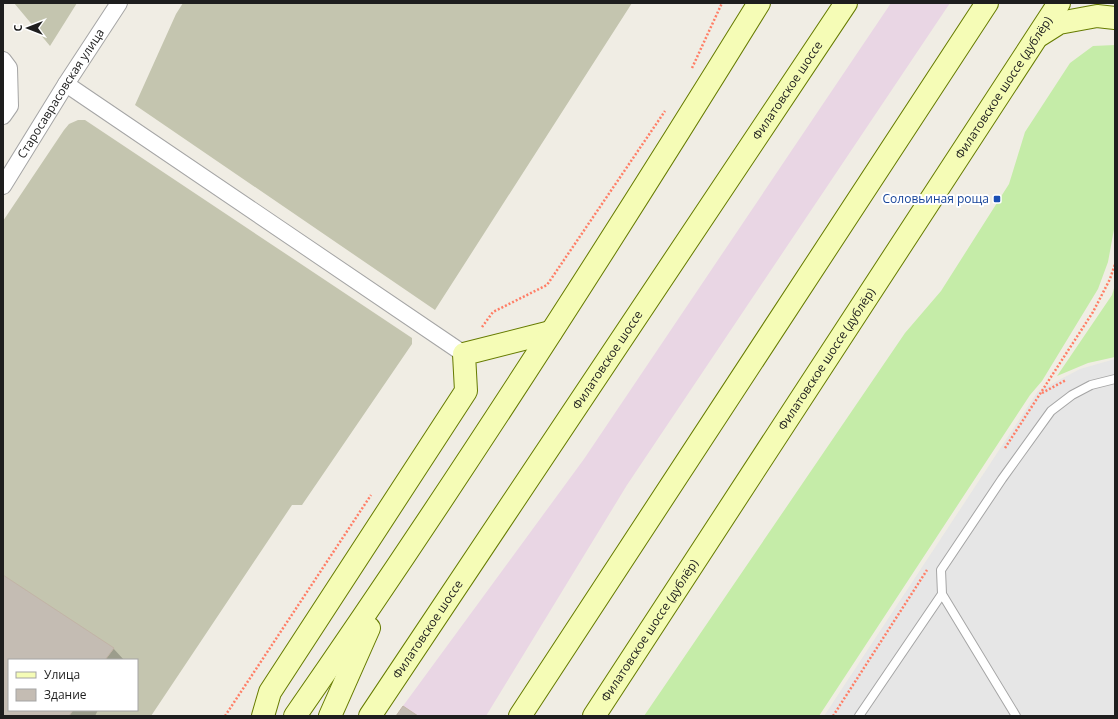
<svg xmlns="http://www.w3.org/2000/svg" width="1118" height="719" font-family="'Open Sans',sans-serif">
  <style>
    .industrial { fill: #e9d6e4 }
    .construction { fill: #c4c5af; fill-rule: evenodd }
    .grass { fill: #c5eca8 }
    .parking { fill: #e6e6e6 }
    .shadow { fill: #0003 }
    .building { fill: #c4bcb3; stroke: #c2b4a6 }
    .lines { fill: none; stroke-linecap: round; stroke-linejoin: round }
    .lane-casing { stroke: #a5a5a5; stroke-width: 10 }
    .street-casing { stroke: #a5a5a5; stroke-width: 18 }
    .secondary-casing { stroke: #667b00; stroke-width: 24 }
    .path { stroke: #ff7e66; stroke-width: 2.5; stroke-dasharray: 2 2; stroke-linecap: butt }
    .lane { stroke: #fff; stroke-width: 8 }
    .street { stroke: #fff; stroke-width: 16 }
    .secondary { stroke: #f5fcb6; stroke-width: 22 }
    .transit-dot { fill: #1a4fb4; stroke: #fff; stroke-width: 1.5 }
    .labels { text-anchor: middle; stroke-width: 4; stroke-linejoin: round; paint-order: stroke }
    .street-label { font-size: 12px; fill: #1e1e1e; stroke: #fff }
    .transit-label { font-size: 12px; fill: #164399; stroke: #fff; text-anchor: end }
  </style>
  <rect width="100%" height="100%" fill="#f0ede4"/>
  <path class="industrial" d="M891,3H950L627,485L486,716H418L403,706L584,459Z"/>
  <path class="construction" d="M14,3H77L50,46Z
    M183,3H632L435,310L135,105L176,14Z
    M78,120H85L412,338V344L302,505H292L151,716H3V221L64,130L69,124ZM9,660H137V710H9Z"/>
  <path class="grass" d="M1115,45V224L1108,262L1098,289L1042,381L1030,395L819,716H644L905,333L941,291L1009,184L1025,132L1070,63L1093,46Z
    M1115,285V357L1088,363L1057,376L1112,295Z"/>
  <path class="parking" d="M1115,359V716H824L1038,391L1080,369Z"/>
  <path class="shadow" d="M3,576L113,648L124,660H9V710H98L95,716H3Z"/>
  <path class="building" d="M3,575L114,648L105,660H9V710H73L69,716H3Z
    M403,706L418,716H396Z"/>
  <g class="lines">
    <defs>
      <path id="lane" d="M942,594L1016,716
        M859,716L942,594L941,570L1002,479L1051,411L1072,395L1091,385L1115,379"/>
      <g id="street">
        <path d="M3,60L9,68L10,106L3,116"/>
        <path d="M66,84L464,354"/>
        <path id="s1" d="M3,186L66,84L119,3"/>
      </g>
      <g id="secondary">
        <path d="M1040,35L1059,23L1097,16L1115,18"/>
        <path d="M263,716L270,692L466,391L464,354L551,332"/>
        <path d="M295,716C457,483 610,244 759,3"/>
        <path d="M330,716L369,628"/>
        <path id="s2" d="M370,716L846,3"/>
        <path d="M520,716L987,3"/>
        <path id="s3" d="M594,716L1059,3"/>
      </g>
    </defs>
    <use href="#lane" class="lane-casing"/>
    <use href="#street" class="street-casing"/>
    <use href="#secondary" class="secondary-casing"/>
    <path class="path" d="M692,68L722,3
      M482,327L493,312L547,285L665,111
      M1042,393L1066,380
      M1005,448L1093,312L1110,279L1115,264
      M225,716L371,495
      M833,716L927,570"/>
    <use href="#lane" class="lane"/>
    <use href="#street" class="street"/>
    <use href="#secondary" class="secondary"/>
  </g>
  <rect class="transit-dot" x="993" y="195" width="8" height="8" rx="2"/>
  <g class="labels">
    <g class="street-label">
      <text dy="4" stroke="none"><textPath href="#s3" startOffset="750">Филатовское шоссе (дублёр)</textPath></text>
      <text dy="4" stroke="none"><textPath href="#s2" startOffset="752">Филатовское шоссе</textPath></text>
      <text dy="4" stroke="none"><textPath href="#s1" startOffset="109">Старосаврасовская улица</textPath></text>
      <text dy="4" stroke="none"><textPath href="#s2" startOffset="428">Филатовское шоссе</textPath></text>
      <text dy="4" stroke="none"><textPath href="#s3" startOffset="426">Филатовское шоссе (дублёр)</textPath></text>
      <text dy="4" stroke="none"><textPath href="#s2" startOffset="104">Филатовское шоссе</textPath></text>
      <text dy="4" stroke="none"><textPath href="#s3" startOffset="102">Филатовское шоссе (дублёр)</textPath></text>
    </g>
    <g class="transit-label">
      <text x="989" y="203">Соловьиная роща</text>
    </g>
  </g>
  <rect width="1118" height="719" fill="none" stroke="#1e1e1e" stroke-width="8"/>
  <rect x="8" y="659" width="130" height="52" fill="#ffffff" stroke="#a5a5a5"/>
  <rect x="16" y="672" width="20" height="6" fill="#f5fcb6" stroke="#a5a5a5"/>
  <text x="44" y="679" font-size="12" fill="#1e1e1e">Улица</text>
  <rect x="16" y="689" width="20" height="12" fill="#c4bcb3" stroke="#a5a5a5"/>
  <text x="44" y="699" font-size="12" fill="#1e1e1e">Здание</text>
  <g transform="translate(28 28) rotate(270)" stroke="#ffffff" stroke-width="3" paint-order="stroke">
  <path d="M0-3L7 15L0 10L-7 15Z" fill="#1e1e1e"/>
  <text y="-6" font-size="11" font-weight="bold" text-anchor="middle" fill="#1e1e1e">С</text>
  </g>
</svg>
